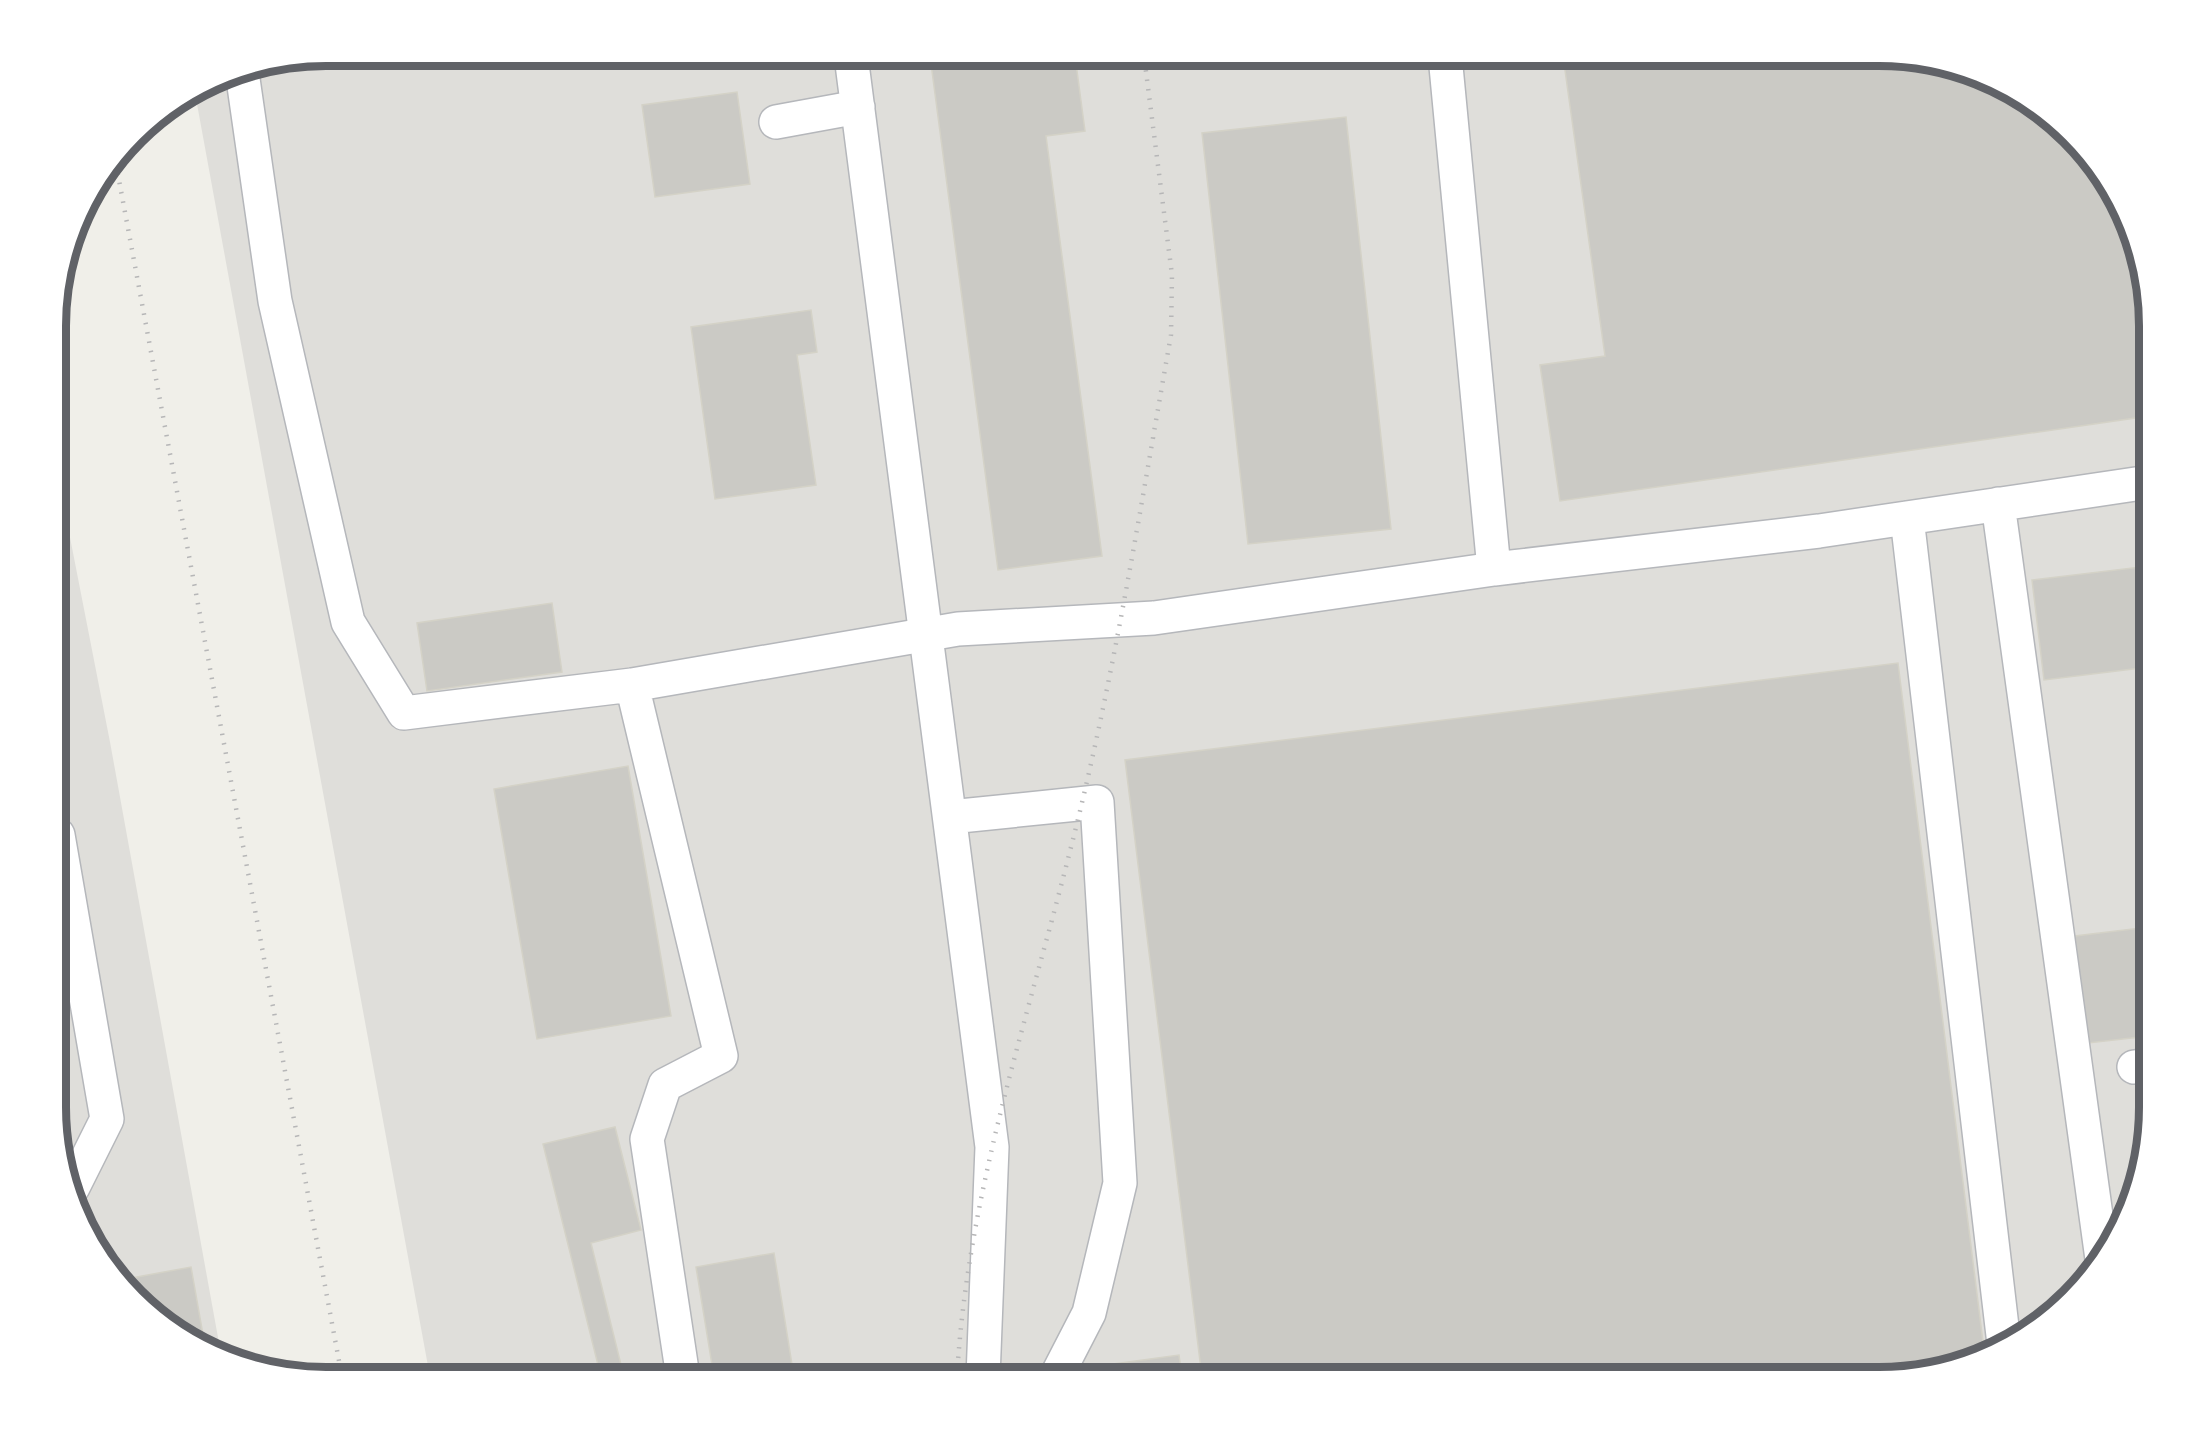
<svg xmlns="http://www.w3.org/2000/svg" width="2205" height="1433" font-family="'Fira Sans Condensed',sans-serif">
  <style>
    .industrial { fill: #dfdeda }
    .building { fill: #cbcac5; stroke: #d4d2c7; stroke-width: 1.5 }
    .lines { fill: none; stroke-linecap: round; stroke-linejoin: round }
    .minor-casing { stroke: #b5b7bb; stroke-width: 36 }
    .minor { stroke: #fff; stroke-width: 33 }
    .rail { stroke: #b6b6b7; stroke-width: 4.5; stroke-dasharray: 1.5 8; stroke-linecap: butt }
    .rim { fill: none; stroke: #606267; stroke-width: 8 }
  </style>
  <rect width="100%" height="100%" fill="#f0efe9"/>
  <path class="industrial" d="M326,56H1879L1965,70L2029,101L2113,191L2149,309V1124L2135,1193L2104,1257L2014,1341L1896,1377H430L195,93L223,76Z
    M58,476L110,742L221,1354L176,1332L92,1242L58,1142Z"/>
  <path class="building" d="M930,56H1075L1085,131L1046,136L1102,556L998,570Z
    M1563,56H1879L1965,70L2029,101L2113,191L2149,309V416L1560,501L1540,365L1605,356Z
    M737,92L750,184L655,197L642,105Z
    M1346,117L1391,529L1248,544L1202,133Z
    M811,310L817,352L797,355L816,485L715,499L691,327Z
    M2149,566V667L2044,680L2032,580Z
    M552,603L562,672L427,691L417,623Z
    M1898,663L1984,1350L1896,1377H1202L1125,760Z
    M628,766L671,1016L537,1039L494,789Z
    M2149,927V1036L2088,1043L2075,936Z
    M2149,1073V1112L2144,1074Z
    M615,1127L641,1230L591,1243L624,1377H601L543,1144Z
    M774,1253L794,1377H714L696,1267Z
    M191,1267L205,1346L176,1332L126,1279Z
    M1179,1355L1182,1377H1078L1077,1369Z"/>
  <g class="lines">
    <defs>
      <path id="minor" d="M851,56L992,1147L983,1377
        M1445,56L1494,569L1819,531L2149,482
        M242,72L275,301L348,622L404,713L632,685L958,629L1154,618L1494,569
        M776,122L858,107
        M1998,504L2102,1259
        M1907,518L2004,1344
        M632,685L721,1056L665,1085L647,1139L683,1377
        M950,817L1097,802L1120,1183L1089,1313L1056,1377
        M58,835L107,1119L73,1187
        M2134,1067L2149,1065"/>
    </defs>
    <use href="#minor" class="minor-casing"/>
    <use href="#minor" class="minor"/>
    <path class="rail" d="M116,164L342,1377
      M957,1377C967,1198 1025,1028 1069,855C1113,685 1140,509 1171,335L1172,275L1144,56"/>
  </g>
  <path d="M0 0H2205V1433H0ZM326 66H1879A260 260 0 0 1 2139 326V1107A260 260 0 0 1 1879 1367H326A260 260 0 0 1 66 1107V326A260 260 0 0 1 326 66Z" fill="#fff" fill-rule="evenodd"/>
  <path class="rim" d="M326 66H1879A260 260 0 0 1 2139 326V1107A260 260 0 0 1 1879 1367H326A260 260 0 0 1 66 1107V326A260 260 0 0 1 326 66Z"/>
</svg>
